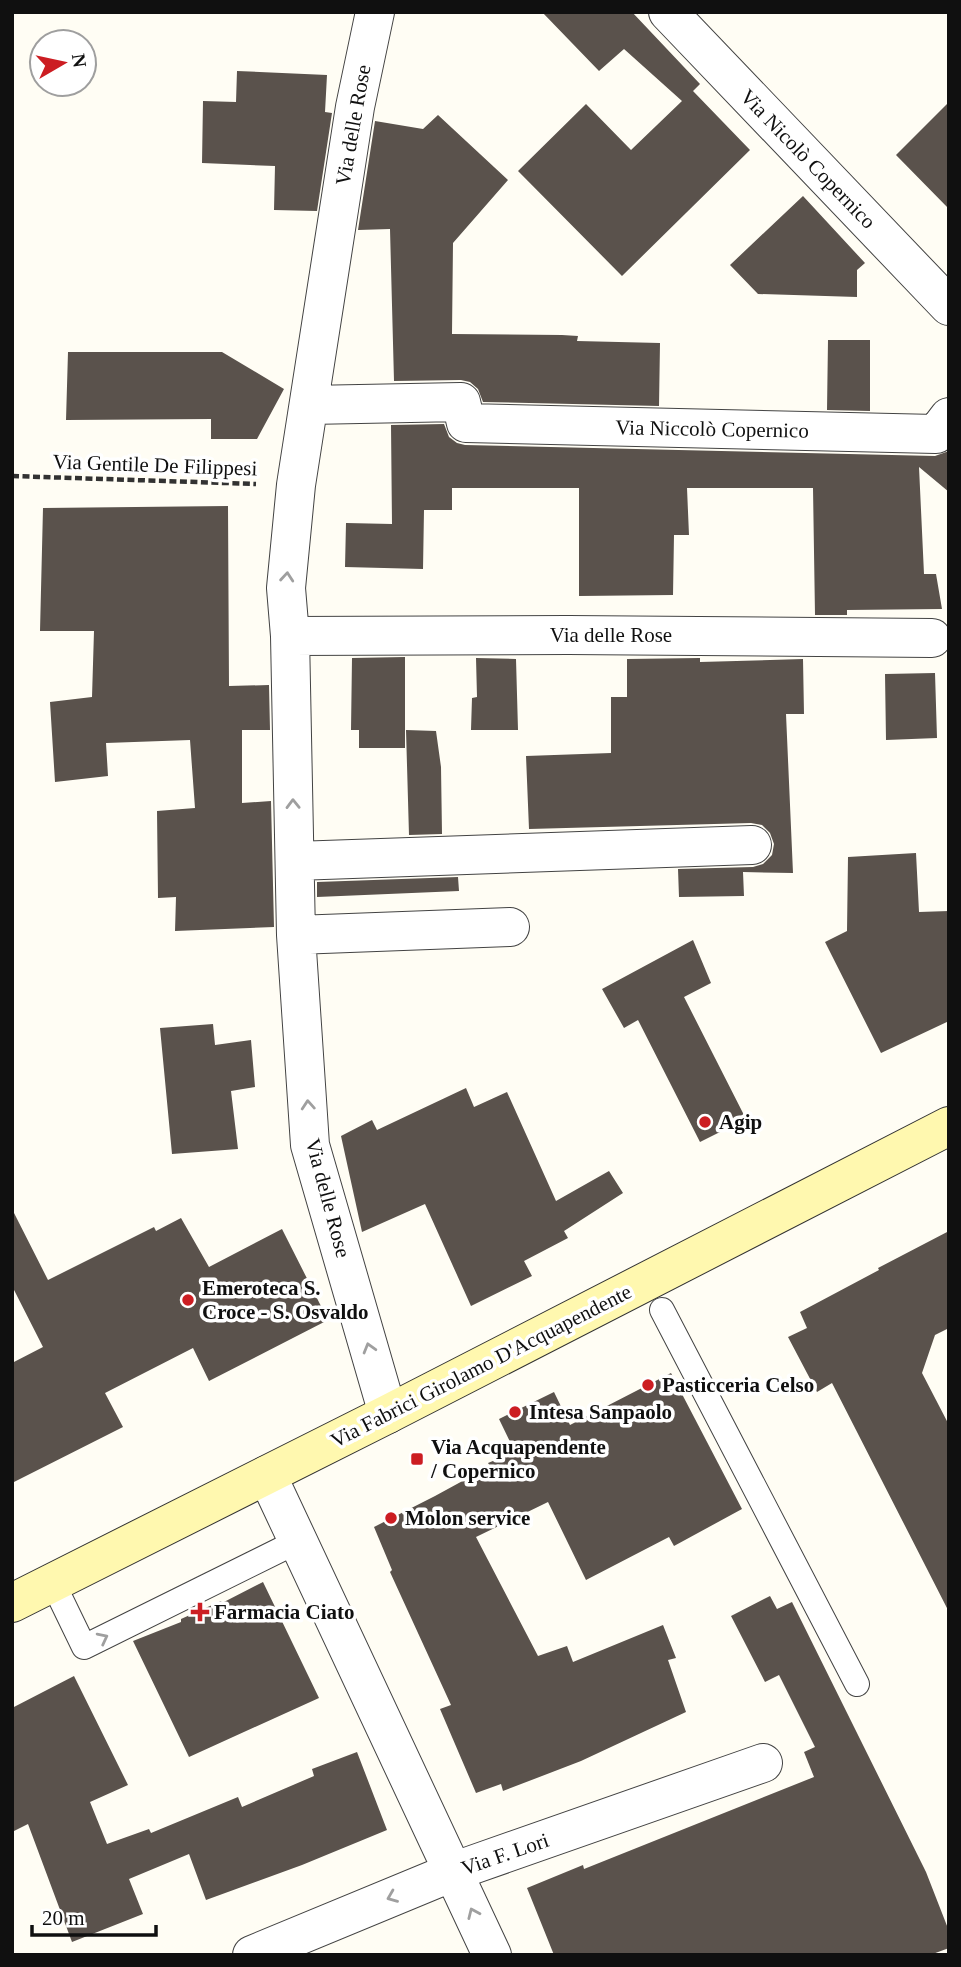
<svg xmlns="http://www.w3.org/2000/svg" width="961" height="1967" font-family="'Times New Roman',serif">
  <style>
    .building { fill: #5a524c }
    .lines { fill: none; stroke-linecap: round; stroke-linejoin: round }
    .lane-casing { stroke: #434343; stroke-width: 26 }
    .street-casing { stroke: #434343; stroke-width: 40 }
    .secondary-casing { stroke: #323232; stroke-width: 40 }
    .path { stroke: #323232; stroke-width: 4.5; stroke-dasharray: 7 3.5; stroke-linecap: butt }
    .lane { stroke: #fff; stroke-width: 24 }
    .street { stroke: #fff; stroke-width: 38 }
    .secondary { stroke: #fff8af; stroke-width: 38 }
    .oneway { stroke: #9f9f9f }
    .poi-dot { fill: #cc1d22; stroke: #fff; stroke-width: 2.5 }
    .labels { text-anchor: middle; stroke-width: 7; stroke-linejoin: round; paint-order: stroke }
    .street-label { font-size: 21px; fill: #101010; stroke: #fff }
    .poi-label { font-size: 21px; font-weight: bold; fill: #101010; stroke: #fff; text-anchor: start }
  </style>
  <rect width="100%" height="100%" fill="#fffdf4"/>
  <path class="building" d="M542,12H632L700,84L693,91L750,150L622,276L518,171L586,104L631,150L682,101L624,49L599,71Z
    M237,71L327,75L325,112L332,113L317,211L274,210L275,166L202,163L203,101L236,102Z
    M949,102V209L896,155Z
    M438,115L508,180L453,243L452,334L562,335L578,336L577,341L660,343L659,406L483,402L478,389L470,382L461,380L394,381L390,229L358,230L375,121L423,129Z
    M803,196L865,263L857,270V297L758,294L730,265Z
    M828,340H870V411L827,410Z
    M68,352H222L284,389L257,439H211V419L66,420Z
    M444,424L449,437L457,443L465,445L935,456L949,451V492L919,467L924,574H936L942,609L847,610V615H815L813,488H687L689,535H674L673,595L579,596V488H452V510H424L423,569L345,567L346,523L392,524L391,425Z
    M228,506L229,686L269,685L270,730H242V803L271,801L274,927L175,931L176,897L158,898L157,811L195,808L190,740L106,743L108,776L55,782L50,702L92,697L94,631H40L43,508Z
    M405,657V748H359V730H351L352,658Z
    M476,658L516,659L518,730H471L472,698L477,697Z
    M700,658V662L803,659L804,714H786L793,873L743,872L744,896L679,897L678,869L753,867L763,864L772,855L774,844L770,833L762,825L751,823L529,829L526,756L611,753V697H627V659Z
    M935,673L937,738L886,740L885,674Z
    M406,730L436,731L441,767L442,834L409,835Z
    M916,853L919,912L949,911V1021L881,1053L825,942L847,931L848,857Z
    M458,877L459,891L317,897V882Z
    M693,940L711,983L684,997L746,1119L700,1142L638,1020L624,1028L602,989Z
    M213,1024L215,1045L251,1040L255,1087L231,1091L238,1149L172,1154L160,1028Z
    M466,1088L474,1107L507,1092L556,1201L609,1171L623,1193L564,1231L568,1238L524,1261L532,1276L471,1306L425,1204L362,1232L341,1136L372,1120L377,1130Z
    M12,1209L48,1280L154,1227L156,1231L181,1218L209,1267L282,1229L328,1320L209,1381L193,1348L105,1393L123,1427L12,1483V1363L43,1347L12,1286Z
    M949,1231V1328L935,1335L922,1373L949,1425V1612L832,1383L817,1392L788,1337L807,1328L800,1312L879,1270L878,1268Z
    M671,1373L742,1509L674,1546L669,1537L586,1580L548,1502L476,1537L538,1656L567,1646L573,1662L663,1625L676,1658L668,1660L686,1712L581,1761L503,1791L501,1784L476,1793L440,1709L451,1705L390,1572L392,1570L374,1527L435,1496L490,1466L488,1463L515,1452L499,1419L554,1392L570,1425Z
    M263,1582L319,1698L189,1757L133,1641L181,1622V1619L221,1601L222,1603Z
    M770,1596L777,1609L792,1602L926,1872L949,1931V1948L930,1955H554L527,1888L583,1865L584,1869L814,1777L804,1752L815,1747L779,1675L765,1682L731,1616Z
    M74,1676L128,1785L90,1802L107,1844L149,1829L151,1833L238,1797L242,1807L314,1776L312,1769L357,1752L387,1830L302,1865L206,1900L189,1854L129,1879L143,1914L72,1942L28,1824L12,1832V1708Z"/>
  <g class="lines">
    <defs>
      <path id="lane" d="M662,1310L857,1684
        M53,1583L84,1647L298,1541"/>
      <path id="street" d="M375,12L355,107L296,485L286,588L290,636L296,935L310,1145L388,1414
        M668,12L949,306
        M309,405L461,402L466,423L936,434L949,417
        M290,636L568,635L932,638
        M295,861L752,845
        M296,935L510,927
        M267,1475L492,1955
        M252,1955L455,1871L763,1763"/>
      <path id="secondary" d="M12,1603L388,1414L949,1126"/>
    </defs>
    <use href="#lane" class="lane-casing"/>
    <use href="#street" class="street-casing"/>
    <use href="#secondary" class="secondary-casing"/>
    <path class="path" d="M12,476L256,484"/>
    <use href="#lane" class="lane"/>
    <use href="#street" class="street"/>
    <use href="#secondary" class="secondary"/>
  </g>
  <defs><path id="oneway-chevron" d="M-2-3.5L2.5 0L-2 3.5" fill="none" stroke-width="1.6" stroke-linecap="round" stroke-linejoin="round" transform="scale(1.75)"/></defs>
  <g class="oneway">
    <use href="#oneway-chevron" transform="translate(287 577) rotate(-85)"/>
    <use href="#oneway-chevron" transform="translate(293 804) rotate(-91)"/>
    <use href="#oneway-chevron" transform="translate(308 1105) rotate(-94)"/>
    <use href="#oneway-chevron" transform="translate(369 1348) rotate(-106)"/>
    <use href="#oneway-chevron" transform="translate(103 1638) rotate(-27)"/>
    <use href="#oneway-chevron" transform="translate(392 1897) rotate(158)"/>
    <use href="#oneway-chevron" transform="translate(473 1913) rotate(-114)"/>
  </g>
  <g class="poi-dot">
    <circle cx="705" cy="1122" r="7"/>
    <circle cx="188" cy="1300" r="7"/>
    <circle cx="648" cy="1385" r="7"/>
    <circle cx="515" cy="1412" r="7"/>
    <rect x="410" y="1452" width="14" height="14" rx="3.5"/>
    <circle cx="391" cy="1518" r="7"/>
    <path d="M196.5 1601.5h7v7h7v7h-7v7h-7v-7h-7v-7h7z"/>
  </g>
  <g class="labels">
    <g class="street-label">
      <text transform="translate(353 125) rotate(-80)" y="7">Via delle Rose</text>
      <text transform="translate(808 159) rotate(46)" y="7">Via Nicolò Copernico</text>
      <text transform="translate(712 429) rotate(1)" y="7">Via Niccolò Copernico</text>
      <text transform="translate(155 465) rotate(2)" y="7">Via Gentile De Filippesi</text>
      <text x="611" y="642">Via delle Rose</text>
      <text transform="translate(328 1198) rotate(75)" y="7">Via delle Rose</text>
      <text transform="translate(481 1366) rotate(-27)" y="7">Via Fabrici Girolamo D'Acquapendente</text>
      <text transform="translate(505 1854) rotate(-19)" y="7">Via F. Lori</text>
    </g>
    <g class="poi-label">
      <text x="719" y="1129">Agip</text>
      <text x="202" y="1295">Emeroteca S.<tspan x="202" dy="24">Croce - S. Osvaldo</tspan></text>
      <text x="662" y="1392">Pasticceria Celso</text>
      <text x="529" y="1419">Intesa Sanpaolo</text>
      <text x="431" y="1454">Via Acquapendente<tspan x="431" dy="24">/ Copernico</tspan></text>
      <text x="405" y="1525">Molon service</text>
      <text x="214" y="1619">Farmacia Ciato</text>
    </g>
  </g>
  <rect width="961" height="1967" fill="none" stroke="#101010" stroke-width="28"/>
  <g transform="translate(63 63) rotate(81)"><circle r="33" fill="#ffffff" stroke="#9f9f9f" stroke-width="2"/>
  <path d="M0-5L12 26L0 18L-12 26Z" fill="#cc1d22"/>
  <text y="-10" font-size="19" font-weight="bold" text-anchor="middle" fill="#101010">N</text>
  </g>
  <path d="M32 1925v10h124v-10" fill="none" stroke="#101010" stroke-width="3.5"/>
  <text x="42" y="1925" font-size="21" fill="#101010" stroke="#ffffff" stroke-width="5" paint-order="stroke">20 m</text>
</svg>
